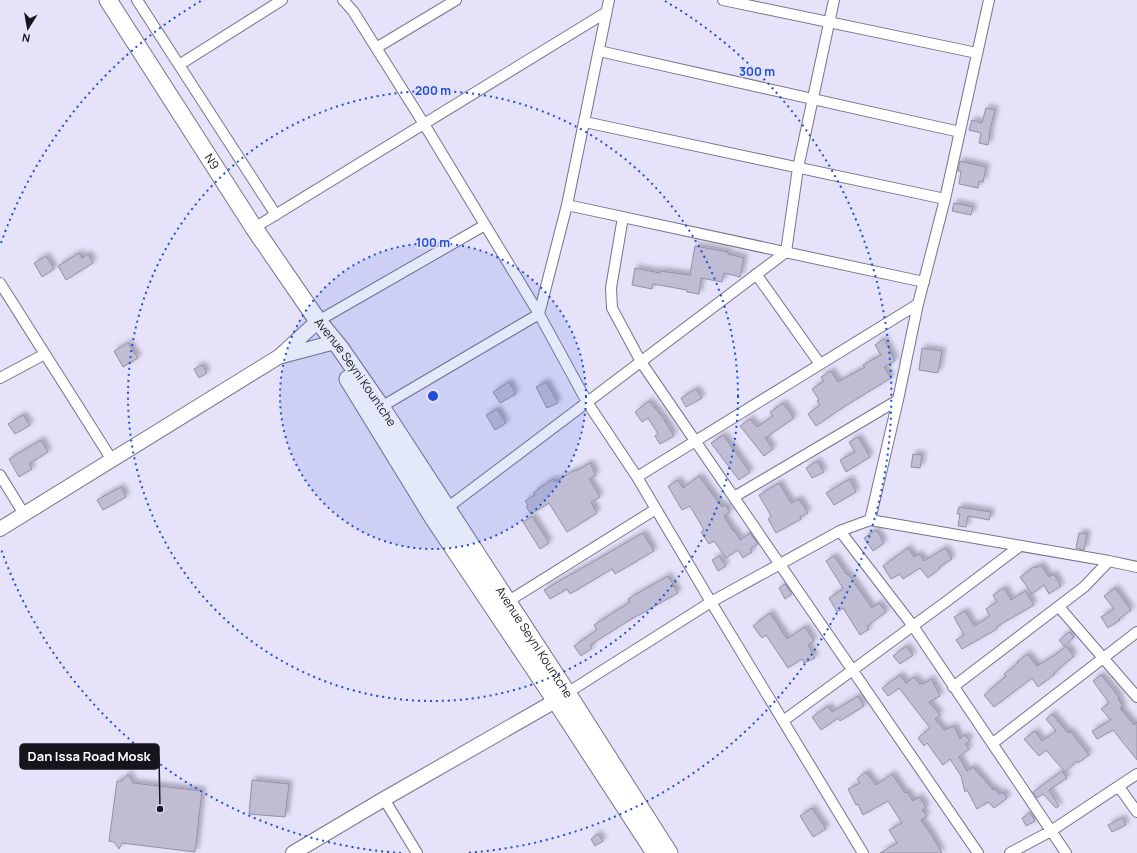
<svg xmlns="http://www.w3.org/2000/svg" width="1137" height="853" font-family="Manrope,sans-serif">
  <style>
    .building { fill: #bfbcd4; stroke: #9290a6; filter: url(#shadow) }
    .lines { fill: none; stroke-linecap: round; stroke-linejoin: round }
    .minor-casing { stroke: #767389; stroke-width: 12 }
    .secondary-casing { stroke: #767389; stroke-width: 16 }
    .trunk-casing { stroke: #767389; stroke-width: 19 }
    .minor { stroke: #fff; stroke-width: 10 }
    .secondary { stroke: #fff; stroke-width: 14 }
    .trunk { stroke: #fff; stroke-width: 17 }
    .ring { fill: none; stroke: #1d4ed8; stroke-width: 2; stroke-dasharray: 2 4 }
    .labels { text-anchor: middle; stroke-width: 3; stroke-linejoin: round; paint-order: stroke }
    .street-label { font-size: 12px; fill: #16151d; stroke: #e5e2fa }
    .centre { fill: #1d4ed8; stroke: #e5e2fa; stroke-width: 2 }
    .ring-label { font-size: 12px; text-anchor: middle; font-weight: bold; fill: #1d4ed8; stroke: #e5e2fa; stroke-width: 3; stroke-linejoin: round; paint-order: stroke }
    .leader { fill: none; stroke: #16151d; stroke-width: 1.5 }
    .callout-dot { fill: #16151d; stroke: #e5e2fa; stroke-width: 1.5 }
    .callout { fill: #16151d; stroke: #16151d; stroke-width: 1.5 }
    .callout-label { font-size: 13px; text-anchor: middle; font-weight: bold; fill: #fff }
  </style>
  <defs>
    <filter id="shadow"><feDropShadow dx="3.5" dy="-3.5" stdDeviation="2" flood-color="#0004"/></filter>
  </defs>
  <rect width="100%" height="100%" fill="#e5e2fa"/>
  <path class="building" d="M986,108L995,110L989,134H990L988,145L979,143L981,133L969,130L972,120L982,123Z
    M960,161L986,167L983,182L979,181L978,188L959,184L961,171H958Z
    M954,203L973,207L971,215L952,211Z
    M695,246L728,252V254L744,258L740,277L724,273L722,282L701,278L699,294L687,292V290L653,284L652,289L632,285L635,268L660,273V271L690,275Z
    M79,253L82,258L88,254L93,263L66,280L58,266Z
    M46,256L54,269L42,277L34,263Z
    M884,339L895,361L884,367L891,378L842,408L816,426L808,414L820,405L817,401L819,400L812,389L824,381L821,377L831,371L838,382L865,367L863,365L881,355L875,345Z
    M128,343L138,358L123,367L114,351Z
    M922,348L942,351L938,373L919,370Z
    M202,365L207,373L199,378L194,369Z
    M509,382L516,394L500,403L493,392Z
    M546,382L558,403L547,408L536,387Z
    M696,389L702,398L686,407L681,398Z
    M649,401L663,418L674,436L660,444L655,436L658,434L648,418L642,422L635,412Z
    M783,403L794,418L765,438L773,449L764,456L740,426L750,419L757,427L773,416L770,412Z
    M497,409L506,423L495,430L486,415Z
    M23,415L30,425L15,434L8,424Z
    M723,435L750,472L739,480L711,443Z
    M858,437L870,457L846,472L840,460L855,452L849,442Z
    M41,440L48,452L29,464L32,469L19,477L9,459Z
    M913,454L922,455L920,468L911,467Z
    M817,461L824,472L812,478L806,468Z
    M590,463L596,475L589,479L600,497L591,502L597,513L567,532L549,503L531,514L526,507L528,505L525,501L535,495L534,492L553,479L555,482L575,470L576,471Z
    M699,476L722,507L725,505L730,512L724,516L733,531L734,530L739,538L740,540L750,533L758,544L750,549L752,552L743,558L738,550L726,558L714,541L709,544L701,532L704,530L690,506L682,510L668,486L678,480L683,488Z
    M850,479L856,492L834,505L826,493Z
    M779,483L791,503L799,499L808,513L800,517L801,519L776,533L768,519L771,516L759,495Z
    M121,487L126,497L103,510L97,500Z
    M959,507L991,512L989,520L968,516L966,527L958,526L960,514H957Z
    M532,516L549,543L540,549L523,522Z
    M876,530L884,543L873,551L864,538Z
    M643,533L654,551L615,574L612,569L570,594L567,589L550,599L544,590Z
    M1079,533L1087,534L1084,550L1076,548Z
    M908,548L914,557L919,554L924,561L945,548L952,559L939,567L940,568L928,578L920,568L903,579L900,574L891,579L883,566Z
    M719,556L726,566L718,571L712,560Z
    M834,556L847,575L848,574L872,608L879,603L886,612L867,626L869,629L860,635L843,608L837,612L829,598L843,589V588L826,561Z
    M1041,565L1049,577L1054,574L1061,586L1049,594L1044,585L1032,594L1020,577L1034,567L1035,568Z
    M668,576L678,593L628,621L590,645L592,648L581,656L574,646L597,630L594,625L630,602L628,599Z
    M785,584L792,594L785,599L779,588Z
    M1004,588L1011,600L1025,591L1034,605L996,627L997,629L962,649L956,640L964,635L954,617L965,611L974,626L990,616L986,609L997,602L993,595Z
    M1115,588L1131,610L1119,619L1120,620L1108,628L1101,617L1114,609L1104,596Z
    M770,613L787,639L805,627L814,641L808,645L815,658L804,663L802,659L788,668L766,635L762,638L753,626Z
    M1069,632L1074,637L1064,646L1059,640Z
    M906,646L913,655L900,664L893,656Z
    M1066,646L1074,656L1054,673L1055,674L1038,687L1032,678L994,707L984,695L1006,676L1004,674L1018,663L1017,662L1027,654L1037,666L1055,655Z
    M900,675L906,683L914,677L920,684L922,683L923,684L931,679L940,696L929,702L940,715L935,719L944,730L954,726L960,739L965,735L970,741L965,744L969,749L959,757L967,771L973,767L993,790L994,788L999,794L1003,792L1007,798L994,808L988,802L977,809L967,790L965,792L961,776L950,759L943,765L927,743L924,746L918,738L930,728L899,688L888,696L882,688Z
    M1101,675L1119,697L1118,698L1123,707L1120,708L1134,725L1137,722V760L1113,730L1097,739L1092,731L1111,720L1101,709L1109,703L1093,681Z
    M858,696L864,706L840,721L838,718L821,730L812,717L828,706L832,712Z
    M1052,714L1068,733L1070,731L1089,755L1078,763L1077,761L1065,772L1046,750L1039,756L1024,739L1035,731L1042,741L1056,731L1046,719Z
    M1062,771L1067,778L1049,790L1059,806L1056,808L1043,794L1037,798L1033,792Z
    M866,772L876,785L892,774L905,793L907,792L913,801L919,797L926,807L922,810L927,816L921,820L931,834L942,853H880L897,843L889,830L902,823L888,801L863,815L858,804L856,805L848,789L860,783L857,779Z
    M128,774L133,783L202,791L195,852L122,843L119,849L114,842L109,841L117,781H122Z
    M252,780L289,784L285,817L249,814Z
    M812,808L826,829L813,837L800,816Z
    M1030,813L1035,821L1026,826L1022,818Z
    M1122,818L1126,825L1112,832L1108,825Z
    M598,834L603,841L595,846L591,839Z"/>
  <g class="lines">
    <defs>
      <path id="minor" d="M137,0L276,215
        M343,0L353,11L424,124L539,314L587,402L637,477L711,602L863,853
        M723,0L977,53
        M376,48L456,0
        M599,51L960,132
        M179,65L282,0
        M585,122L945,199
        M567,205L924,282
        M623,217L611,288L612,308L641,362L978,853
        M254,228L605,13
        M756,274L820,364
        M0,283L112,460
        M318,321L485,225
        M0,378L45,354
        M381,407L539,314L567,205L609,0
        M0,475L24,514
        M637,477L918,304
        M734,497L898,400
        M443,511L786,252L798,168L834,0
        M870,520L898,400L918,304L945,199L989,0
        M840,531L913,626L1066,853
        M507,602L656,509
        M1059,607L1137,697
        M953,687L1084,587L1109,561
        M567,693L711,602L840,531L870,520L1109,561L1137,567
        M783,721L947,601L1020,546
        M993,743L1137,632
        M1119,787L1137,812
        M384,799L417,853
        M1010,853L1051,831L1137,774"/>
      <path id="secondary" d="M282,356L335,342
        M0,529L280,356L318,321
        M293,853L384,799L564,696"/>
      <g id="trunk">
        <path id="s1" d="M108,0L254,228L318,321L340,348L381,407L567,693L669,853"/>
        <path d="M348,379L434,519L556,701L655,853"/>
      </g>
    </defs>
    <use href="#minor" class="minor-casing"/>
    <use href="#secondary" class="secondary-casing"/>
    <use href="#trunk" class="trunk-casing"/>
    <use href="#minor" class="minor"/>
    <use href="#secondary" class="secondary"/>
    <use href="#trunk" class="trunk"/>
  </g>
  <circle cx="433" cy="396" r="153" fill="#1d4ed8" fill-opacity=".12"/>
  <g class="ring">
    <circle cx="433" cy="396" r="153"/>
    <circle cx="433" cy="396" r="305"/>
    <path d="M401 853A458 458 0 0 1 1 549M1 243A458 458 0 0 1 201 1M665 1A458 458 0 0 1 465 853"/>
  </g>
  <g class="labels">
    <g class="street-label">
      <text dy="4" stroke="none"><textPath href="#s1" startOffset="192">N9</textPath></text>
      <text dy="4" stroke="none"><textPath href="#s1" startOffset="447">Avenue Seyni Kountche</textPath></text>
      <text dy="4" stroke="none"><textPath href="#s1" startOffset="771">Avenue Seyni Kountche</textPath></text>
    </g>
  </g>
  <circle cx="433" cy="396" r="6" class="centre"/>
  <g class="ring-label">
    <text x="757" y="76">300 m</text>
    <text x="433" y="95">200 m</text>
    <text x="433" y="247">100 m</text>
  </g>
  <path class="leader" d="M160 809L159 756"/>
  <circle class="callout-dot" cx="160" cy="809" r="4"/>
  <rect class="callout" x="20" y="744" width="139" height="25" rx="4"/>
  <g class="callout-label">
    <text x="89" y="761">Dan Issa Road Mosk</text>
  </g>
  <g transform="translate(28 28) rotate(191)" stroke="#e5e2fa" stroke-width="3" paint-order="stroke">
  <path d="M0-3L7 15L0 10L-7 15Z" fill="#16151d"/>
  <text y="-6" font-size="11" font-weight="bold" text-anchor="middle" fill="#16151d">N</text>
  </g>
</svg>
